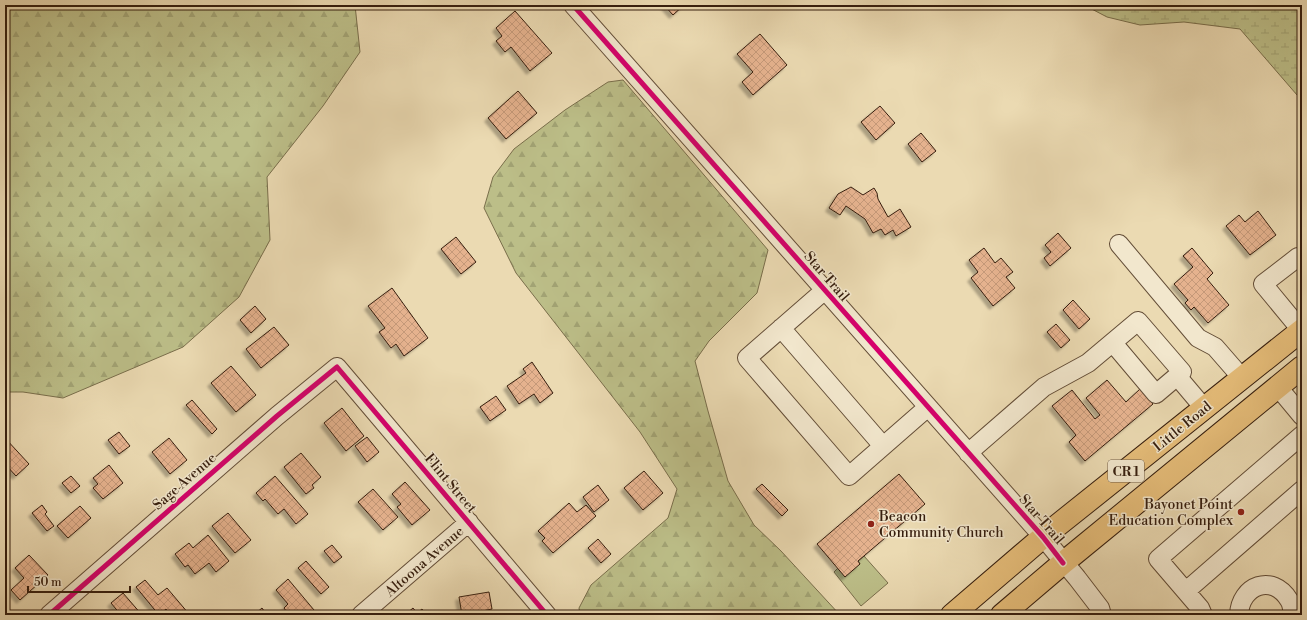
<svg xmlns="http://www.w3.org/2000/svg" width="1307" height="620" font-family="'Libre Bodoni',serif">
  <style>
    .green { fill: #bcbe88; stroke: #796e4b }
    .forest { fill: url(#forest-firs); stroke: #796e4b }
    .wetland { fill: url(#wetland-marsh); stroke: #796e4b }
    .building { fill: url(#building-cross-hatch); stroke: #361e0e; filter: url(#shadow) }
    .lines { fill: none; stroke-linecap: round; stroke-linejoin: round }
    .minor-casing { stroke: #634d37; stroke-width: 20 }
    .major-casing { stroke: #361e0e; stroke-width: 24 }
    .minor { stroke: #f2e7cd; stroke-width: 18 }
    .major { stroke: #e6bd79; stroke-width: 22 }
    .cycleway-casing { stroke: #f2e7cd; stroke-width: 8 }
    .cycleway { stroke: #d6006c; stroke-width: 5 }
    .poi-dot { fill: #8f2418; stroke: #f2e7cd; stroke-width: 1.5 }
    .labels { text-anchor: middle; stroke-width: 3; stroke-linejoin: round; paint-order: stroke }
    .shield { fill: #f2e7cd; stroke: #6e5a47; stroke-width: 1 }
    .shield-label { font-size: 13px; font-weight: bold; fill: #361e0e }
    .street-label { font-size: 14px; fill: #361e0e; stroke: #f2e7cd }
    .poi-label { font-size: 14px; fill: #361e0e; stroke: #f2e7cd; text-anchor: end }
  </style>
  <defs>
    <pattern id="forest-firs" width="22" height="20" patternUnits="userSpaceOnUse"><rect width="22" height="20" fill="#bcbe88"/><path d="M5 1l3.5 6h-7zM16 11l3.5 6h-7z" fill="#a2a374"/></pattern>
    <pattern id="wetland-marsh" width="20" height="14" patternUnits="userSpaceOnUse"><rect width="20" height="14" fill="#bcbe88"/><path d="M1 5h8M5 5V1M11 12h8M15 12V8" fill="none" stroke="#a2a374"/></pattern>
    <pattern id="building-cross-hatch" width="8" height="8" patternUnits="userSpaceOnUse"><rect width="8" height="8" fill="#e5b28e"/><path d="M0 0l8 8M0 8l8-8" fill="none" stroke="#c59979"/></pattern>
    <filter id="shadow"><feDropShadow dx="-3.5" dy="3.5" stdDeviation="1" flood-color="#0004"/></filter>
  </defs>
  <rect width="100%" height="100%" fill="#ebdab2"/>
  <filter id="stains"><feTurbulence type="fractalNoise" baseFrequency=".005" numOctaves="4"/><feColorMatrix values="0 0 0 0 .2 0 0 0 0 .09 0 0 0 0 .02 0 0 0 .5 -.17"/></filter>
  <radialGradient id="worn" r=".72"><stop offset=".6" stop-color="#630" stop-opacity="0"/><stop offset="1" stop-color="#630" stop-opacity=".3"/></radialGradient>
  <path class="green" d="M864,556L888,583L861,606L834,572L838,568L860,564L858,561Z"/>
  <path class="forest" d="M5,5H355L360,52L323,106L267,177L270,240L239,297L183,347L63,398L23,392H5Z
    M623,80L768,250L757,293L709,341L695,361L708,411L728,481L754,525L781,551L840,615H580L579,608L591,585L668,518L677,489L640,432L516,273L484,208L493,177L514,149L565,110L608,82Z"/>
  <path class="wetland" d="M1084,5H1302V97L1297,95L1240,29L1184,22L1140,25L1107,17Z"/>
  <path class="building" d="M664,5H684L673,15Z
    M515,11L552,53L530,71L511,47L505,52L496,41L502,36L496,28Z
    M760,34L787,65L753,95L742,82L753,72L737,54Z
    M518,91L537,113L506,139L488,118Z
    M880,106L895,123L876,140L861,122Z
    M921,133L936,151L922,162L908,144Z
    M851,187L863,195L874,188L877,193L878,199L888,217L900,209L911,227L896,236L893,230L885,235L881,229L873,233L865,219L846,206L840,215L829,208L838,194Z
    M1258,211L1276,235L1250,255L1226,226L1239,215L1245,222Z
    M1058,233L1071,248L1050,266L1044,258L1051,252L1045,245Z
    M456,237L476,262L461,274L441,249Z
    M984,248L995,263L1001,258L1013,272L1006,277L1015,288L993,306L971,278L978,272L969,260Z
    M1192,248L1213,273L1207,279L1229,305L1208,323L1194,307L1191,310L1185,303L1188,300L1174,284L1193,267L1183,256Z
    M392,288L428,338L404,356L396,344L391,348L379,332L385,328L368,306Z
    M1073,300L1090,319L1079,329L1063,310Z
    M255,306L266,319L251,333L240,320Z
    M1056,324L1070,340L1061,348L1047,332Z
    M274,327L289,345L261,368L246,349Z
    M532,362L553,393L540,403L534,394L519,404L507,386L526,373L523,369Z
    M231,366L256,395L236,412L211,383Z
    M1107,380L1126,402L1140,389L1153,404L1085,461L1069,442L1076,435L1052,406L1072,390L1095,419L1100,415L1086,398Z
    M496,396L506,410L490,421L480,407Z
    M192,400L217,429L212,434L186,405Z
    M342,408L364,436L346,451L324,423Z
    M119,432L130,446L119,454L108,440Z
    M367,437L379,452L367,462L355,446Z
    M5,438L29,464L16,476L5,464Z
    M169,438L187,460L170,474L152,452Z
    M301,453L321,477L312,485L314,488L306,494L284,467Z
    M109,465L123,483L103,499L93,488L98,484L93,478Z
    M644,471L663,493L643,510L624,488Z
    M899,474L925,504L858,561L860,564L845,577L817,544Z
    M71,476L80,486L71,493L62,483Z
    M275,476L308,514L296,524L284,509L278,514L265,499L263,501L256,493Z
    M405,482L430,510L412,525L397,507L401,504L392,494Z
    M762,484L788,510L782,516L756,489Z
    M598,485L609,500L594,512L583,497Z
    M373,489L398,517L383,530L358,502Z
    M569,503L577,512L586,505L596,516L553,553L542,541L545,538L538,531Z
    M42,505L47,512L45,514L54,526L47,531L32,513Z
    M80,506L91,518L68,538L57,526Z
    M228,513L251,540L235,553L212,526Z
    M208,535L229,561L216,572L209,563L195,574L188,565L185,567L175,554L189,543L193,548Z
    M598,539L611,554L601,563L588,548Z
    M332,545L342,557L334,563L324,551Z
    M29,555L48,575L20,600L11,590L24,578L15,568Z
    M306,561L329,587L321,594L298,568Z
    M288,579L314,610L308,615H289L284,608L288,604L276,590Z
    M145,580L158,595L167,588L189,614L170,615L166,609L159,615L136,587Z
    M489,592L492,609L462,615L459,597Z
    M123,593L142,615H121L111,603Z
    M262,608L267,615H256L255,614Z
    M413,608L417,613L422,609L427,615H407L406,614Z"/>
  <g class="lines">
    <defs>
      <path id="minor" d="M573,5L1043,537L1077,578L1100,608L1102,615
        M1119,244L1198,338L1215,347L1242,378
        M1298,257L1263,284L1301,330
        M825,290L747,358L849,476L928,407
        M781,328L883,446
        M1177,376L1204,408
        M1277,386L1302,416
        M968,453L1044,387L1088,363L1138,321L1182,372L1156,394L1113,343
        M1186,591L1302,490
        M49,615L277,416L337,367L547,615
        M361,615L469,522
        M1203,615L1200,608L1158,559L1302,435
        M1239,615C1240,585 1273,573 1289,600C1292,604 1292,610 1293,615"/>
      <path id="major" d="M952,615L1043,537L1302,330
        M1002,615L1063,563L1302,367"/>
    </defs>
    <use href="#minor" class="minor-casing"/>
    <use href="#major" class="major-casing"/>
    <use href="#minor" class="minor"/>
    <use href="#major" class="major"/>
    <defs>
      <path id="cycleway" d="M573,5L1043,537L1063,563
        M49,615L277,416L337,367L547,615"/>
    </defs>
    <use href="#cycleway" class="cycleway-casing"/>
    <use href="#cycleway" class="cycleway"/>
  </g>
  <g class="poi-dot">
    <circle cx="1241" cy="512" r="4"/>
    <circle cx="871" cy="524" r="4"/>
  </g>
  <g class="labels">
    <rect class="shield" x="1108" y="460" width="36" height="22" rx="3"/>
    <g class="shield-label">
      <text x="1126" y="476">CR 1</text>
    </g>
    <g class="street-label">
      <text transform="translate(827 276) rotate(49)" y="5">Star Trail</text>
      <text transform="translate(1182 426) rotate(-39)" y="5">Little Road</text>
      <text transform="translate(184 481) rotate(-41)" y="5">Sage Avenue</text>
      <text transform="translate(451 483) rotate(50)" y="5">Flint Street</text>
      <text transform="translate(1042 519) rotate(49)" y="5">Star Trail</text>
      <text transform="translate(424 561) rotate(-41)" y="5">Altoona Avenue</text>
    </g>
    <g class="poi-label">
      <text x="1233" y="509">Bayonet Point<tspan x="1233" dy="16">Education Complex</tspan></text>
      <text x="879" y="521" text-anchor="start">Beacon<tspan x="879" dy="16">Community Church</tspan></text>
    </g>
  </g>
  <rect width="1307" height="620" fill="none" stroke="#ebdab2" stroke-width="20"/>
  <rect x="6" y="6" width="1295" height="608" fill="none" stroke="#361e0e" stroke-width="2"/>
  <rect x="10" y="10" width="1287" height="600" fill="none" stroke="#361e0e"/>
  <path d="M28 586v6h102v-6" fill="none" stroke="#361e0e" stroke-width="2"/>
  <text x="34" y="586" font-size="12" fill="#361e0e" stroke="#f2e7cd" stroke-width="3" paint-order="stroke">50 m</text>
  <rect width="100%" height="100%" filter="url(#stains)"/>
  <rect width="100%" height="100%" fill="url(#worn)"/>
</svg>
